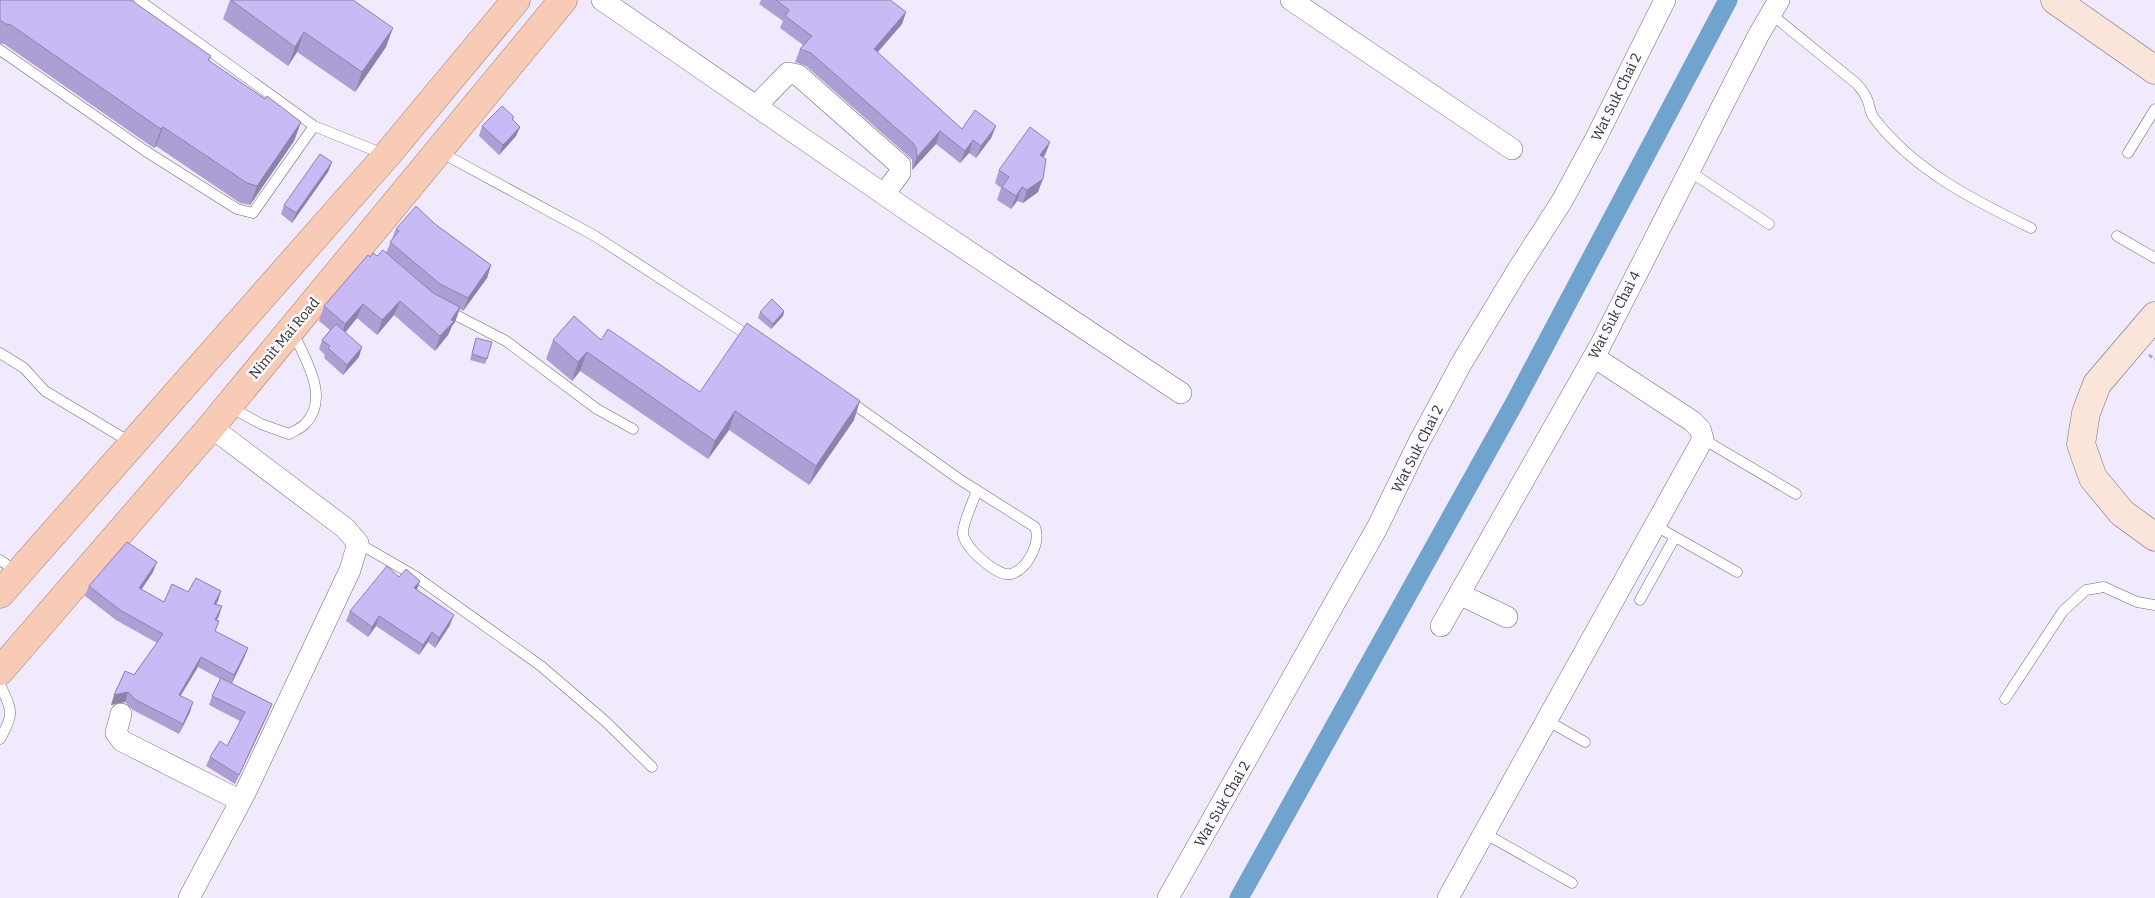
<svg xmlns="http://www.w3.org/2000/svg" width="2155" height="898" font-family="Bitter,serif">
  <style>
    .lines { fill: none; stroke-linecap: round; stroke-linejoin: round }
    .canal { stroke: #70a3ce; stroke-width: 19 }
    .lane-casing { stroke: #716b7b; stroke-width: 11 }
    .street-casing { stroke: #716b7b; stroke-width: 22 }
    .secondary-casing { stroke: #716b7b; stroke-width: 29 }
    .primary-casing { stroke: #ae7e68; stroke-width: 29 }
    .path { stroke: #b0aab8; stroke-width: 3; stroke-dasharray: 4 2.5; stroke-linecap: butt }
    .lane { stroke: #fff; stroke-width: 10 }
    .street { stroke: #fff; stroke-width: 21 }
    .secondary { stroke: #fbe5da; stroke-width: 28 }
    .primary { stroke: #f7cbb5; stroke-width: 28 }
    .wall { fill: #ad9fd3 }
    .shaded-wall { fill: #8d82ac }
    .building { fill: #c9b9f5; stroke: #8d82ac }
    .labels { text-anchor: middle; stroke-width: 5; stroke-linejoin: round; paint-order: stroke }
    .street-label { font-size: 14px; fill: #322f36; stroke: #fbfafd }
  </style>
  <rect width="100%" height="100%" fill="#f1eafc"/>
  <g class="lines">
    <path class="canal" d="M1239,898L1515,402L1728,0"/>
    <defs>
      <path id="lane" d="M139,0L314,126L386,155
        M1771,14L1857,84C1860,88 1864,92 1866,97C1870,103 1869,112 1874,118C1912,169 1975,201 2031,228
        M0,50L144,150L237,209L253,213L314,126
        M440,152L595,236L752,338
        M2128,153L2155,109
        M1689,171L1769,224
        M2117,236L2155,258
        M446,310L506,341L597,409L633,429
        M0,353L24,368L45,391L130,442
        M848,400L962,481L1035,527C1041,542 1028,569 1011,574C997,577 965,548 963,534C962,524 974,500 977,490
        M230,407L261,424L289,434C294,431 302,428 306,423C330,397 305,359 293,332
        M1703,439L1796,494
        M1654,525L1737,572
        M358,543L415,576L541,666L605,721L652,767
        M0,560L17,572
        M1640,600L1675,537
        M0,684C12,712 15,712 0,739
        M2005,699L2063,611L2086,590L2104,587L2137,602L2155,605
        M1546,720L1585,742
        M1484,833L1572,883"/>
      <path id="street" d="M602,0L914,215L1181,393
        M1291,0L1512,149
        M756,106L788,73L798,75L900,165V173L884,194
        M1459,594L1507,617
        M1441,626L1601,344L1758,36L1779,0
        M121,714L116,733L122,741L241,801
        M189,898L245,793L350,570L358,543L345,528L211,427
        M1168,898L1377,528L1418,444L1461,364L1517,271L1562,201L1596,138L1665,0
        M1448,898L1703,439L1700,429L1692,421L1594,357"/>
      <path id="secondary" d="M2055,0L2155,70
        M2155,316L2097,384L2086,413L2081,444L2093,478L2122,513L2155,537"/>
      <path id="primary" d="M0,594L387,155L516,0
        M0,671L211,427L563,0"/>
    </defs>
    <use href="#lane" class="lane-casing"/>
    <use href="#street" class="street-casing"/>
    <use href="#secondary" class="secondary-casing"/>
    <use href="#primary" class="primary-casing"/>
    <path class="path" d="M2149,355L2155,359"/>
    <use href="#lane" class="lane"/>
    <use href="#street" class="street"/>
    <use href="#secondary" class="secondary"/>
    <use href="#primary" class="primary"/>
  </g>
  <path class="wall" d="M0,0L211,56L209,61L265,99L301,122L294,141L250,205L240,203L156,146L154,148L148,144L4,44H0Z
    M230,0H353L386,47L355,92L297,52L288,66L223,19Z
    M761,0H890L906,12L902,24L877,53L962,129L996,126L991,138L976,158L969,153L960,163L936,144L912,170V160L908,156L806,66L795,62L800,49L803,45L780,28L783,21L759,4Z
    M514,117L513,120L520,127L516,136L499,155L479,136L482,126Z
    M1050,142L1045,155L1043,157L1038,192L1023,203L1017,201L1011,209L997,200L1001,188L995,183L999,170Z
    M332,162L328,172L292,223L281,214L284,205Z
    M435,224L491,265L487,278L463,311L460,309L455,322L452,326L448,335L435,351L394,315L377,335L357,318L345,332L359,357L343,375L324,358L325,355L319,349L322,340L330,330L319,321L324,306L370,257L377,256L386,253L396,229Z
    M784,311L783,316L771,329L758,318L760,312Z
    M476,338L487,359L485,364L470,360Z
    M553,340H601L700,392L854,420L809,485L729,430L708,459L580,371L572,381L546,359Z
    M153,572L141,589L164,602L188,592L221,591L216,604L219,616L216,620L219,621L215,631L248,648L244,658L232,683L272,704L268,714L235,784L206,766L210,757L227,746L240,721L209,705L212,696L220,679L198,667L180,696L190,712L179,734L133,710L125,702L111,705L157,643L116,620L85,596L89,586Z
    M399,577L420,581L417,590L450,625L435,648L428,642L419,655L376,626L368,637L346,621L350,611Z"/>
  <path class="shaded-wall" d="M906,12L902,24L869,62L874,49Z
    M393,28L386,47L355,92L362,72Z
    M304,32L297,52L288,66L295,47Z
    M301,122L294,141L250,205L257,186Z
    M996,126L991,138L976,158L981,146Z
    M163,127L156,146L154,148L161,129Z
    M520,127L516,136L499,155L503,145Z
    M940,131L936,144L912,170L917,157Z
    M973,140L969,153L960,163L965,151Z
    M1050,142L1045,155L1035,168L1040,155Z
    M332,162L328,172L292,223L296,213Z
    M1043,179L1038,192L1023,203L1027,190Z
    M1022,187L1017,201L1011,209L1016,196Z
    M491,265L487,278L463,311L468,298Z
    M400,301L394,315L377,335L382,320Z
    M363,304L357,318L340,339L345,324Z
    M460,307L455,322L452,326L448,335L435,351L440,336Z
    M784,311L783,316L771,329L773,324Z
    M362,347L359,357L343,375L347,365Z
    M587,352L580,371L572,381L578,362Z
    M860,401L854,420L809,485L816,466Z
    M735,411L729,430L708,459L715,441Z
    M157,562L153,572L136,598L139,588Z
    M420,581L416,591L414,588Z
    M221,591L218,601L210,614L214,604Z
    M222,606L219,616L212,630L215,620Z
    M454,615L450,625L435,648L439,638Z
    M379,616L376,626L368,637L372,627Z
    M432,632L428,642L419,655L423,645Z
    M248,648L244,658L231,685L234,675Z
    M201,657L198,667L175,705L179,695Z
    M128,692L125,702L111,705L114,695Z
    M193,702L190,712L179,734L183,724Z
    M272,704L268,714L235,784L239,775Z"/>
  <path class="building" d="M0,0H131L211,56L208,60L265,99L267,96L301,122L257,186L247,183L163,127L161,129L155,125L11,25L6,24L0,20Z
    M231,0H353L393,28L362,72L304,32L295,47Z
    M776,0H890L906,12L874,49L962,129L975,110L996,126L981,146L973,140L965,151L940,131L917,157L916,148L913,143L811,53L800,49L812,36L785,16L789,10Z
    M502,106L514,117L512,119L520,127L503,145L482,126Z
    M1030,127L1050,142L1040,155L1046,159L1043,179L1027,190L1022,187L1016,196L1002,187L1009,177L999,170Z
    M320,154L332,162L296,213L284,205Z
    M416,206L435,224L491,265L468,298L440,284L390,242L399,231L396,229Z
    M383,250L433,293L460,307L451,320L454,321L440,336L400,301L382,320L363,304L345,324L324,306L368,255L370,257L373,253L377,256Z
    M772,299L784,311L773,324L760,312Z
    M574,316L601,340L608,329L700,392L747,323L860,401L816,466L735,411L715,441L587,352L578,362L553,340Z
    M336,324L362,347L347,365L328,348L330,346L322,340Z
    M476,338L492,342L487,359L472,354Z
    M127,542L157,562L139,588L164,602L172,584L188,592L196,578L221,591L214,604L222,606L215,620L219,621L215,631L248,648L234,675L201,657L179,695L193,702L183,724L136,700L128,692L114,695L125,671L134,675L163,634L120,610L89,586Z
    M387,566L399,577L406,569L420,581L414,588L454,615L439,638L432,632L423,645L379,616L372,627L350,611Z
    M221,678L272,704L239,775L210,757L220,741L227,746L245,712L212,696Z"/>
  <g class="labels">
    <g class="street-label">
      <text transform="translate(1616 97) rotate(-64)" y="5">Wat Suk Chai 2</text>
      <text transform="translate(1614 315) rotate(-63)" y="5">Wat Suk Chai 4</text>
      <text transform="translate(284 338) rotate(-50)" y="5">Nimit Mai Road</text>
      <text transform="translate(1417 449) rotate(-63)" y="5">Wat Suk Chai 2</text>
      <text transform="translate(1222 804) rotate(-60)" y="5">Wat Suk Chai 2</text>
    </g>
  </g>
</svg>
